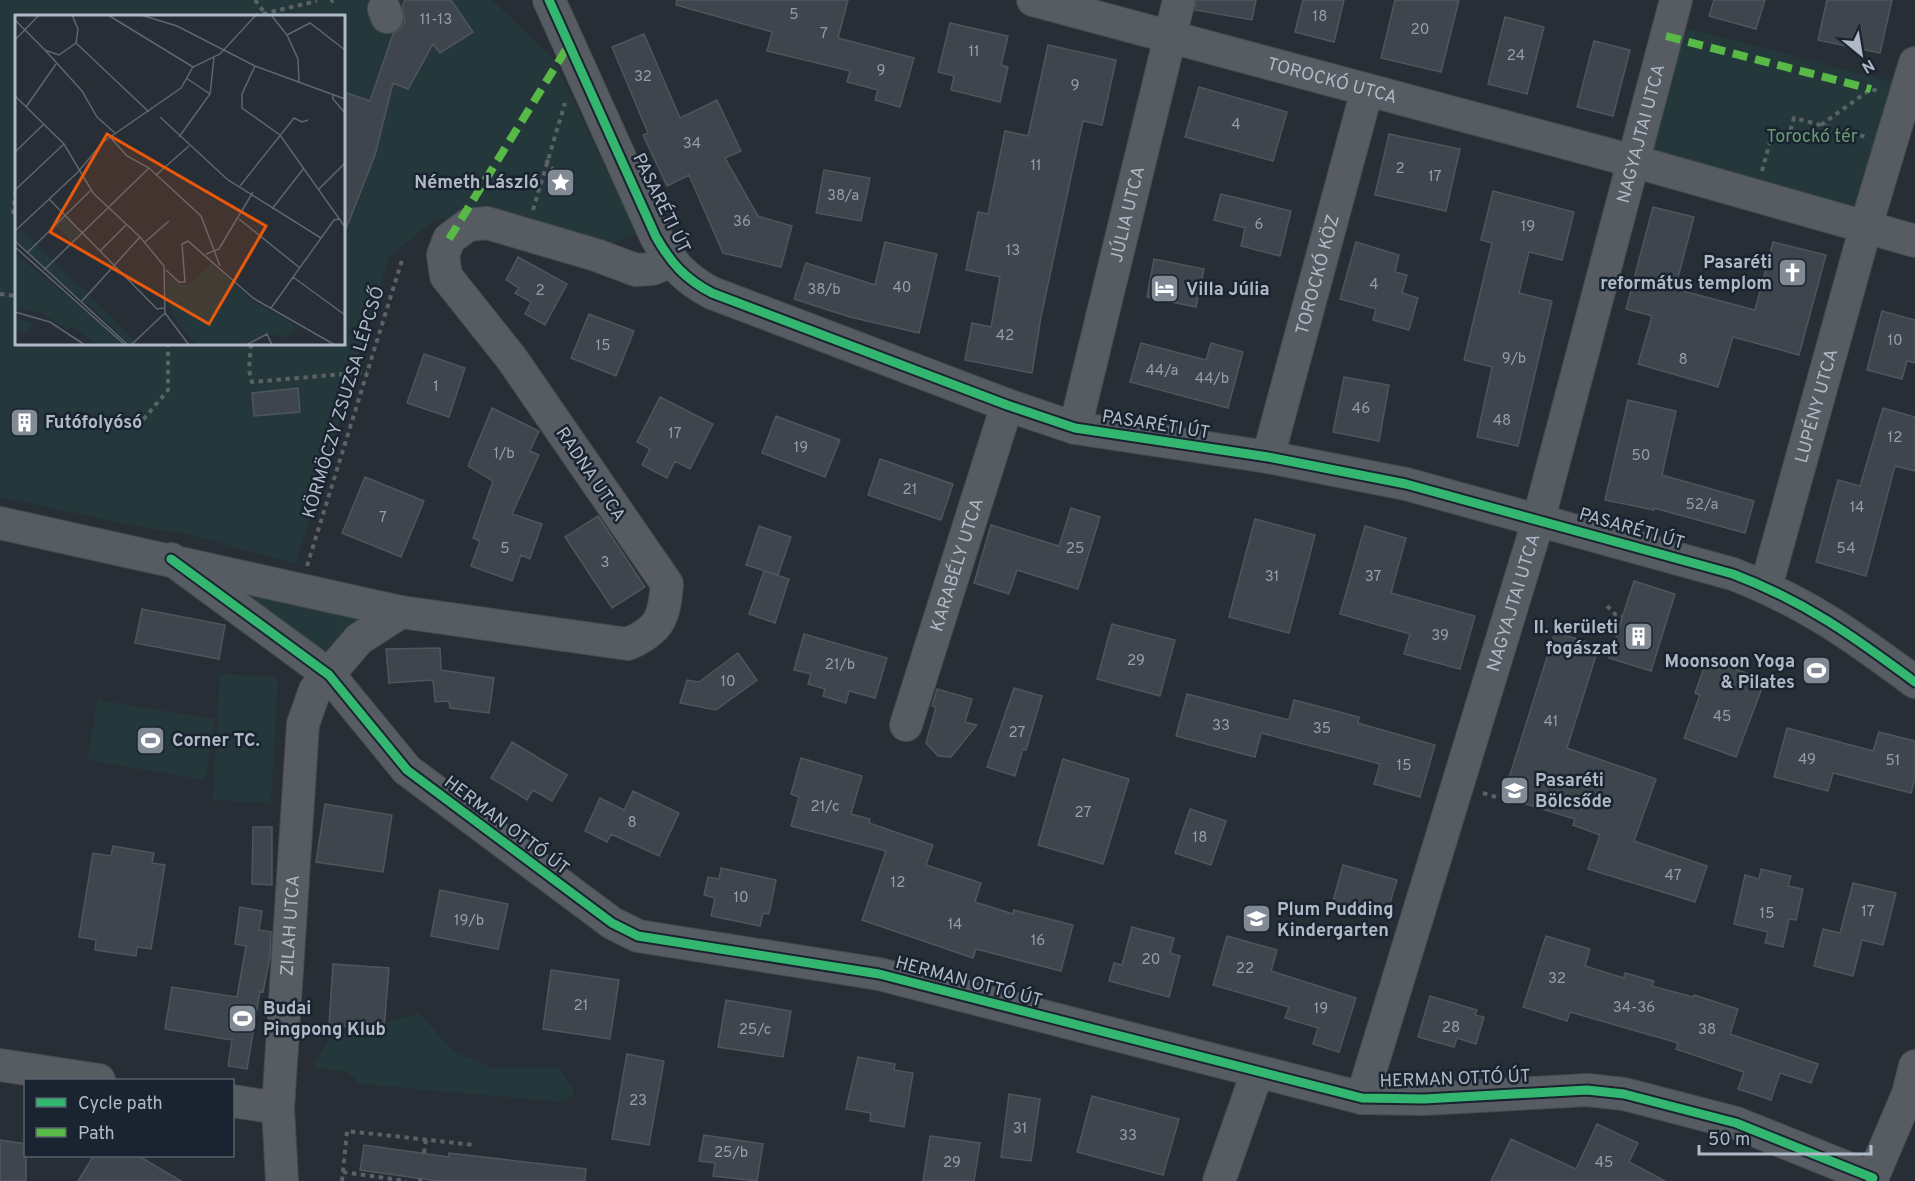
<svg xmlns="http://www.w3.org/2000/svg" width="1915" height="1181" font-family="Overpass,sans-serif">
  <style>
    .green { fill: #24383b; fill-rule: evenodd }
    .building { fill: #3f454c; stroke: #4f555d; stroke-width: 1.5 }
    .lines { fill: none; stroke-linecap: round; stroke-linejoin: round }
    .minor-casing { stroke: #454a50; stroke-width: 34 }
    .path { stroke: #5a6167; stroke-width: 4; stroke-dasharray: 4.5 4.5; stroke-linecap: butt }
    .minor { stroke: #575c63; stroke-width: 32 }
    .quiet { stroke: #58b947; stroke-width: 8; stroke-dasharray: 15 8; stroke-linecap: butt }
    .cycleway-casing { stroke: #1a2430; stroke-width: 13 }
    .cycleway { stroke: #33b770; stroke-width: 9 }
    .labels { text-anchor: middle; stroke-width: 5; stroke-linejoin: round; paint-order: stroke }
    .number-label { font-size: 15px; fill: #949da8 }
    .street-label { font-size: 18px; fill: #b0bac7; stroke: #1a2430 }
    .park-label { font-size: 18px; fill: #679970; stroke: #1a2430 }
    .poi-label { font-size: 18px; font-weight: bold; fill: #b0bac7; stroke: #1a2430; text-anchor: start }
    .inset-road { fill: none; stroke: #5e666f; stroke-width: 1.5 }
    .view { fill: #e8590c; fill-opacity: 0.15; stroke: #e8590c; stroke-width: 3 }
    .inset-edge { fill: none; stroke: #b0bac7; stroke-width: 3 }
  </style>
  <rect width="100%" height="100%" fill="#272e35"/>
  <path class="green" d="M0,0H492L553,58L637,234L605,245L491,215L435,219L389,257L296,564L186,534L145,528L0,497ZM16,16H344V344H16Z
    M1670,24L1909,86L1866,226L1633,161Z
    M218,580L379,617L332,649L316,654Z
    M220,674L278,677L271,803L213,800Z
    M98,700L215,719L205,780L87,760Z
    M419,1013L454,1052L494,1068H559L575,1093L565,1102L360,1084L348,1072L313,1067L329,1040Z"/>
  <path class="building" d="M405,0H451L473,32L440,53L433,44L408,89L393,83L375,155L344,234V92L370,101L393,34L400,29L405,21L402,7Z
    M677,0H848L838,38L914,58L900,107L875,100L878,90L847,82L850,71L767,51L772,32L676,5Z
    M1196,0H1256L1252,20L1195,10Z
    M1303,0H1344L1334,42L1295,32Z
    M1395,0H1459L1441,72L1381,58Z
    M1714,0H1765L1756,29L1709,16Z
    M1827,0H1892L1880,53L1818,40Z
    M1505,17L1544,27L1527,94L1488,84Z
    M950,23L1008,36L1001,65L1008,67L1000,102L951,90L954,76L938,72Z
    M644,34L680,118L717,100L741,151L725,158L758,216L792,226L781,267L723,253L689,175L667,186L643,135L648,133L612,47Z
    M1594,41L1630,50L1613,116L1577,107Z
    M1048,45L1116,60L1102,125L1083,121L1041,317L1032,373L965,360L972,323L991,327L1000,277L966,270L978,212L988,214L1005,131L1028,136Z
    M1199,87L1287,112L1273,161L1185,137Z
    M1389,134L1460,149L1446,211L1375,195Z
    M824,170L870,178L861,221L816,213Z
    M1493,191L1574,212L1562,260L1529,252L1519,293L1552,301L1518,446L1477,437L1492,367L1464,360L1492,243L1481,240Z
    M1221,194L1291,211L1280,256L1241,246L1245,228L1214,220Z
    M1653,207L1694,217L1675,289L1755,310L1773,242L1826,255L1799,355L1733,337L1718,387L1638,364L1652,316L1626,309Z
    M885,242L937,254L919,333L850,317L794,299L806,263L875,285Z
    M1356,242L1399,255L1395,272L1407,275L1402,293L1418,298L1409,330L1373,320L1376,309L1340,299Z
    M518,257L567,284L545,325L525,314L531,302L515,293L519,288L506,280Z
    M1154,259L1204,269L1196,307L1147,297Z
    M1882,311L1915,320V363L1907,361L1902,379L1867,370Z
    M589,314L634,331L616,376L571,358Z
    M1141,343L1206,360L1211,343L1243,352L1228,408L1130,382Z
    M424,354L465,368L449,417L407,403Z
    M1344,377L1389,385L1379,441L1333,432Z
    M298,388L300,412L254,416L252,393Z
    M660,397L713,424L690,469L675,461L667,478L642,465L650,449L637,442Z
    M1628,400L1676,411L1662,475L1754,501L1745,533L1654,508V510L1605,500Z
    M492,408L539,431L530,451L539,455L512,514L542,524L530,559L521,555L512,581L471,566L480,541L473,538L493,481L468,466Z
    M1883,408L1915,417V471L1895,466L1866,576L1816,562L1838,480L1860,486Z
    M776,416L840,440L825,477L762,453Z
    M880,459L953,484L941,520L868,495Z
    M365,477L424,501L401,557L342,533Z
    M1071,508L1100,517L1078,589L1017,570L1009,594L974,583L991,525L1059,546Z
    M598,516L645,587L612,608L565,537Z
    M1255,519L1315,535L1289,633L1229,617Z
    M759,526L791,537L778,575L746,565Z
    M1365,526L1406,538L1391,593L1475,616L1460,669L1404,654L1410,634L1340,614Z
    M764,571L789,579L775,623L749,614Z
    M1634,581L1675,594L1651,671L1609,658Z
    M142,609L225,625L219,659L135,643Z
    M1112,624L1175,640L1160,696L1097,679Z
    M1555,632L1599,646L1567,748L1656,779L1634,841L1707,866L1695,902L1588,869L1600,835L1573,825L1575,819L1503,797Z
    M804,634L887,658L875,698L849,691L846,703L823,696L825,689L808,684L811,674L794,670Z
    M440,648L441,670L494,678L489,713L450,708L449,701L435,702L433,680L389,683L386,649Z
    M738,653L757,680L716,710L680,703L687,680L699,682Z
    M1707,659L1765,680L1736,757L1684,738L1700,695L1695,693Z
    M1014,688L1042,696L1026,750L1023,749L1015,776L987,767Z
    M937,689L972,699L965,722L977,725L951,757L938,756L926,743L936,707L932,706Z
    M1187,694L1289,720L1294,700L1359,717L1358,723L1435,745L1420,797L1374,784L1380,764L1261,733L1255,757L1176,736Z
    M1787,728L1873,751L1879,732L1915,741V778L1911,793L1833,773L1828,791L1774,777Z
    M512,742L567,775L552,801L533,790L527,800L491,778Z
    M801,758L862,776L851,814L870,819L869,823L933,845L926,865L981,883L975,902L1013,914L1014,910L1073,925L1061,971L976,949L973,958L862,920L886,851L791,826L799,797L791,794Z
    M1063,759L1129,779L1103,864L1038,845Z
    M633,791L679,813L659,856L611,834L607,842L585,831L600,798L624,810Z
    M325,804L392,815L383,872L316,862Z
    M1190,809L1226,821L1211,865L1175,853Z
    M253,827H272V885L252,884Z
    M113,846L154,853L152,863L165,865L151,949L137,947L136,956L95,950L96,940L79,937L93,853L111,856Z
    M1343,865L1397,880L1386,916L1333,901Z
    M721,868L776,880L769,914L763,913L760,926L711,916L715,898L704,895L708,877L719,879Z
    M1761,869L1791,876L1788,886L1803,889L1796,920L1789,919L1783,947L1765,943L1768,932L1734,924L1745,875L1759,879Z
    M1853,883L1896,893L1883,945L1862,940L1853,976L1814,966L1823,929L1840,933Z
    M440,890L508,904L498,949L431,936Z
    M240,907L262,911L259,930L271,932L270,957L263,992L260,991L247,1069L228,1066L232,1040L165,1029L172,987L237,997L246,946L235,944Z
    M1132,927L1174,938L1170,953L1180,956L1169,997L1109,981L1114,963L1122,965Z
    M1227,936L1277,950L1271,971L1356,998L1339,1052L1313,1044L1318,1028L1285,1018L1289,1007L1213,985Z
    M1546,936L1590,949L1585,966L1624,978L1625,973L1654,981L1652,986L1693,997L1694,995L1738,1009L1730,1034L1818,1064L1811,1083L1780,1073L1771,1100L1738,1089L1744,1072L1676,1049L1678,1043L1570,1012L1567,1021L1523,1007Z
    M333,964L389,968L384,1029L329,1025Z
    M551,970L619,980L610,1039L543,1029Z
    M1430,996L1477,1010L1475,1015L1484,1017L1476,1044L1457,1038L1454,1047L1418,1037Z
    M726,1000L791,1011L783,1057L718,1047Z
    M627,1054L664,1061L649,1145L612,1139Z
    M858,1057L895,1064L894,1070L913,1073L904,1127L870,1121L871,1113L846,1109Z
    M1009,1094L1040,1099L1031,1161L1001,1157Z
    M1092,1096L1179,1119L1163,1175L1077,1152Z
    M1597,1124L1638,1143L1629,1162L1665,1181H1491L1511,1139L1576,1169Z
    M704,1135L763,1144L757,1181L713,1176L715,1163L699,1161Z
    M930,1136L980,1143L974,1181H923Z
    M0,1140L26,1144V1181H0Z
    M364,1145L449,1157V1153L586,1169L585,1181H438L360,1170Z
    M94,1155H137L181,1181H78Z"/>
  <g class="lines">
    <defs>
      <g id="minor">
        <path d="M549,0L656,237C671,263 685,279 712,293L1007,405L1075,428L1268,457L1406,484L1733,574C1806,602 1853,636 1915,682"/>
        <path id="s1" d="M1033,0L1633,161L1915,241"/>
        <path d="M384,9L387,17"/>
        <path id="s2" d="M1075,428L1179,0"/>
        <path id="s3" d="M1268,457L1367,90"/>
        <path d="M0,523L401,612L628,644C660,630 664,618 667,584L512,359L446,276L443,255L449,239L468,225L487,223L596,255L636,270L652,269L670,262"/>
        <path d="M171,559L329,675L407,770L612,923L638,936L879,974L1362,1098L1424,1099L1587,1090L1624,1094L1736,1123L1873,1178"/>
        <path id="s4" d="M1766,587L1866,226L1915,63"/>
        <path id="s5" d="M906,725L1007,405"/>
        <path d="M0,1065L99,1080"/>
        <path id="s6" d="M1362,1098L1539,518L1676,0"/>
        <path d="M232,1101L278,1108"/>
        <path id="s7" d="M282,1181L278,1108L303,724L315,690L359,639L401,612"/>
        <path d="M1219,1181L1257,1073"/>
        <path d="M1871,1181L1908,1094L1915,1066"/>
      </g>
    </defs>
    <use href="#minor" class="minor-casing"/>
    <path class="path" d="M255,0L267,16
      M331,2L333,0
      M254,16L317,1
      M1821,125L1871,89L1878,91
      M546,160L561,181
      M1762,171L1771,138L1787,142L1794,118L1866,137
      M533,210L565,103
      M13,214L16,187
      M0,294L16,296
      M251,344L249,370L252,382L367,372
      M48,425L137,427L168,390V344
      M307,566L403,257
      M1607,606L1616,615L1622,616
      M1483,793L1499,798
      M424,1153L426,1140
      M343,1172L406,1181
      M342,1181L347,1131L474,1145
      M420,1181V1178"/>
    <use href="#minor" class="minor"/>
    <path class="quiet" d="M1666,36L1871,89
      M449,239L570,43"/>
    <defs>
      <path id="cycleway" d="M549,0L656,237C671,263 685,279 712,293L1007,405L1075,428L1268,457L1406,484L1733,574C1806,602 1853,636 1915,682
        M171,559L329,675L407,770L612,923L638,936L879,974L1362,1098L1424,1099L1587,1090L1624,1094L1736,1123L1873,1178L1871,1181"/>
    </defs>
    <use href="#cycleway" class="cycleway-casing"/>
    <use href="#cycleway" class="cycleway"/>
  </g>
  <defs>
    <symbol id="sight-square" viewBox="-11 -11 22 22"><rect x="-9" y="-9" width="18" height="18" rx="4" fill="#808994" stroke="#1a2430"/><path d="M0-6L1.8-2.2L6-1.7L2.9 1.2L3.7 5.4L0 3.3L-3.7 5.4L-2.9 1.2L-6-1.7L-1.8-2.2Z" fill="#fff"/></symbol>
    <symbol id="church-square" viewBox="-11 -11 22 22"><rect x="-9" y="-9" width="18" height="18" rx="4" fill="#808994" stroke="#1a2430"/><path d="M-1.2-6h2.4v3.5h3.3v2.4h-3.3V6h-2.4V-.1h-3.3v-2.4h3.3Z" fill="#fff"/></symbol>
    <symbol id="hotel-square" viewBox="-11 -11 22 22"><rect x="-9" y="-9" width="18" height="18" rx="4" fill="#808994" stroke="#1a2430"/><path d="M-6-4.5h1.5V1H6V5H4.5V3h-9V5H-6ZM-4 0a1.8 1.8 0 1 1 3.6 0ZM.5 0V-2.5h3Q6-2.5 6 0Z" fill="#fff"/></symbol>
    <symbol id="building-square" viewBox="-11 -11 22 22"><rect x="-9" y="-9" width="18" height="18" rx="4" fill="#808994" stroke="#1a2430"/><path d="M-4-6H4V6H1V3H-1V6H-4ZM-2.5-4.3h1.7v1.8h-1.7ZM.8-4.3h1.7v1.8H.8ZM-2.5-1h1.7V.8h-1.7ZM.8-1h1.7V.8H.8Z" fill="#fff"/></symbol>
    <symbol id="stadium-square" viewBox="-11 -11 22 22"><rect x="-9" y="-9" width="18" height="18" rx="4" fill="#808994" stroke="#1a2430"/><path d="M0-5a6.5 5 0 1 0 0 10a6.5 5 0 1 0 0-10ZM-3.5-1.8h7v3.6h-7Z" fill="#fff"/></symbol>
    <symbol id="school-square" viewBox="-11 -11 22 22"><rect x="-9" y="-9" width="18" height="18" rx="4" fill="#808994" stroke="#1a2430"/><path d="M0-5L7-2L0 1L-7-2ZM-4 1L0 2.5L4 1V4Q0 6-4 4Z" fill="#fff"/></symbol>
  </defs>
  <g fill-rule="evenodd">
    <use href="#sight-square" x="544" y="166" width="33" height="33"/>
    <use href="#church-square" x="1776" y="256" width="33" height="33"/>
    <use href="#hotel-square" x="1148" y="272" width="33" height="33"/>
    <use href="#building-square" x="8" y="406" width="33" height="33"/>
    <use href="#building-square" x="1622" y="620" width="33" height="33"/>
    <use href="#stadium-square" x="1800" y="654" width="33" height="33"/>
    <use href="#stadium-square" x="134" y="724" width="33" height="33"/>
    <use href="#school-square" x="1498" y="774" width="33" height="33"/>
    <use href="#school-square" x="1240" y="902" width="33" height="33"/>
    <use href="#stadium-square" x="226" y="1002" width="33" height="33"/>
  </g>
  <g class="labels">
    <g class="number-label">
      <text x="794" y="19">5</text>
      <text x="1320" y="21">18</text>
      <text x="436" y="24">11-13</text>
      <text x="1420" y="34">20</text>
      <text x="824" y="38">7</text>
      <text x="974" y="56">11</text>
      <text x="1516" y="60">24</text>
      <text x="881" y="75">9</text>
      <text x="643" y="81">32</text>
      <text x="1075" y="90">9</text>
      <text x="1236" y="129">4</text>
      <text x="692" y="148">34</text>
      <text x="1036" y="170">11</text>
      <text x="1400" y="173">2</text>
      <text x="1435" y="181">17</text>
      <text x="843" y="200">38/a</text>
      <text x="742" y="226">36</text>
      <text x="1259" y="229">6</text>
      <text x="1528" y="231">19</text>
      <text x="1013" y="255">13</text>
      <text x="1374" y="289">4</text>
      <text x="902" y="292">40</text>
      <text x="824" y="294">38/b</text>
      <text x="540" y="295">2</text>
      <text x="1005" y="340">42</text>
      <text x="1895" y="345">10</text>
      <text x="603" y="350">15</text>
      <text x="1514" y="363">9/b</text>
      <text x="1683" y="364">8</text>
      <text x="1162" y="375">44/a</text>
      <text x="1212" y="383">44/b</text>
      <text x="436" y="391">1</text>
      <text x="1361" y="413">46</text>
      <text x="1502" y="425">48</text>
      <text x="675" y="438">17</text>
      <text x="1895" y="442">12</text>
      <text x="801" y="452">19</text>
      <text x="504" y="458">1/b</text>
      <text x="1641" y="460">50</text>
      <text x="910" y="494">21</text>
      <text x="1702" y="509">52/a</text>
      <text x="1857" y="512">14</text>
      <text x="383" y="522">7</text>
      <text x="505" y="553">5</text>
      <text x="1075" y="553">25</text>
      <text x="1846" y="553">54</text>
      <text x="605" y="567">3</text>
      <text x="1272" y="581">31</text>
      <text x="1373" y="581">37</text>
      <text x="1440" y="640">39</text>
      <text x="1136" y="665">29</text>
      <text x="840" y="669">21/b</text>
      <text x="728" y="686">10</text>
      <text x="1722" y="721">45</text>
      <text x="1551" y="726">41</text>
      <text x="1221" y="730">33</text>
      <text x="1322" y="733">35</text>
      <text x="1017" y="737">27</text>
      <text x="1807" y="764">49</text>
      <text x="1893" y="765">51</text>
      <text x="1404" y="770">15</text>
      <text x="825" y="811">21/c</text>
      <text x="1083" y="817">27</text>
      <text x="632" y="827">8</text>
      <text x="1200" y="842">18</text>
      <text x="1673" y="880">47</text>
      <text x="898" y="887">12</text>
      <text x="741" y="902">10</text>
      <text x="1868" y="916">17</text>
      <text x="1767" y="918">15</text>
      <text x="469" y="925">19/b</text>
      <text x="955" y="929">14</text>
      <text x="1038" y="945">16</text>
      <text x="1151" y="964">20</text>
      <text x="1245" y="973">22</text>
      <text x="1557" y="983">32</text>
      <text x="581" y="1010">21</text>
      <text x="1634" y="1012">34-36</text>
      <text x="1321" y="1013">19</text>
      <text x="1451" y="1032">28</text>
      <text x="755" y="1034">25/c</text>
      <text x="1707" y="1034">38</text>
      <text x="638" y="1105">23</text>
      <text x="1020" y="1133">31</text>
      <text x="1128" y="1140">33</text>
      <text x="731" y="1157">25/b</text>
      <text x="952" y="1167">29</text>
      <text x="1604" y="1167">45</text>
    </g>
    <g class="street-label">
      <text dy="6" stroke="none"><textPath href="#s1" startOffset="310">TOROCKÓ UTCA</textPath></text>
      <text dy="6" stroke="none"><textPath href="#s6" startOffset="1004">NAGYAJTAI UTCA</textPath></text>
      <text transform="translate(662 203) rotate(64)" y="6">PASARÉTI ÚT</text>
      <text dy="6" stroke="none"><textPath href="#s2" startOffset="220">JÚLIA UTCA</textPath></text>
      <text dy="6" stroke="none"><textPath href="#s3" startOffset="189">TOROCKÓ KÖZ</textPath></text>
      <text transform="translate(343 402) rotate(-73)" y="6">KÖRMÖCZY ZSUZSA LÉPCSŐ</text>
      <text dy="6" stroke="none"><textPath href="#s4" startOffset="188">LUPÉNY UTCA</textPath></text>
      <text transform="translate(1156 424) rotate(9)" y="6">PASARÉTI ÚT</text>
      <text transform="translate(591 474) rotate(56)" y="6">RADNA UTCA</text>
      <text transform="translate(1632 528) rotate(16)" y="6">PASARÉTI ÚT</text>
      <text dy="6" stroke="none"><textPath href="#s5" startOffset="168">KARABÉLY UTCA</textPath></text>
      <text dy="6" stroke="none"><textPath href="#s6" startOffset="518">NAGYAJTAI UTCA</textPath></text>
      <text transform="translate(507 825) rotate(37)" y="6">HERMAN OTTÓ ÚT</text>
      <text dy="6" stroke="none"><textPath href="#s7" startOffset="256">ZILAH UTCA</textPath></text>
      <text transform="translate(969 981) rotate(15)" y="6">HERMAN OTTÓ ÚT</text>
      <text transform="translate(1455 1078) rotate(-2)" y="6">HERMAN OTTÓ ÚT</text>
    </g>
    <g class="park-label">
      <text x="1812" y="142">Torockó tér</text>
    </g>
    <g class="poi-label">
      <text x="539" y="188" text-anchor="end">Németh László</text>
      <text x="1772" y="268" text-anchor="end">Pasaréti<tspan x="1772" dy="21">református templom</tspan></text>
      <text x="1186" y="295">Villa Júlia</text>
      <text x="45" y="428">Futófolyósó</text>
      <text x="1618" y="633" text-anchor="end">II. kerületi<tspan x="1618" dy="21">fogászat</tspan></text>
      <text x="1795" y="667" text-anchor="end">Moonsoon Yoga<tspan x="1795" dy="21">&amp; Pilates</tspan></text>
      <text x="172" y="746">Corner TC.</text>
      <text x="1535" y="786">Pasaréti<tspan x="1535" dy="21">Bölcsőde</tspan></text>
      <text x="1277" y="915">Plum Pudding<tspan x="1277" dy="21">Kindergarten</tspan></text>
      <text x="263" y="1014">Budai<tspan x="263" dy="21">Pingpong Klub</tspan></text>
    </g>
  </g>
  <g transform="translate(15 15)">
    <rect width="330" height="330" fill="#272e35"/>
    <path d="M50,201L66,217L57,227L40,210ZM6,213L22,229L124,330H115L80,295L37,262L0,224ZM0,238L86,309L108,330H84L56,311L53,315L25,297L0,294ZM196,248L235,284L283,312L271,323L252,318L229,330H184L177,325L158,301L151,278L152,259L168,270L174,269ZM0,302L19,308L10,319L0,315Z" fill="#24383b"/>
    <path class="inset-road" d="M93,0L178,52M126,0L162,11L240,51L330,84M256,0L272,20L283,44L284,67M0,5L30,35L44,40L61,28L63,14L57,0M272,20L295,8L330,35M0,25L24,0M61,28L134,97M30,35L67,76L82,102L100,118M240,51L227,79V93L265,120L330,212M171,63L195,79M318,80V84L330,98M0,81L49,129L78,178L125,222L149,251L150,298L174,330M11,92L41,49M145,102L213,165L306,223M95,122L112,141L134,153L186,201L205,251M164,122L195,79L199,43M0,137L29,109M141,160L174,131M225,171L279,103L287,107L293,105M304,174L330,148M0,175L49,129M34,184L142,294L149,293M257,194L289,153M224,204L285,253M0,216L63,157L88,127L166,73L178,52L205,39L241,0M0,226L113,330M130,227L154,206M0,232L110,330M85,236L111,210M12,238L75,176M191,239L204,234L238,177M29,255L134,153M151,255L164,267H170L167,229L173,226L238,283L320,330M278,262L330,300M67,286L125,222M256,293L319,205L324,204M0,297L35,307L70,330M116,330L150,298M231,330L252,319L257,330"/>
    <path class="view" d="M92,119L251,211L194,309L35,217Z"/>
    <rect width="330" height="330" class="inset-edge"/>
  </g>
  <rect x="24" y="1079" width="210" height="78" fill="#1a2430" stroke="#56606c" stroke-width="1.5"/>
  <rect x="36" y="1098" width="30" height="9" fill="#33b770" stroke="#56606c" stroke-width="1.5"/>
  <text x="78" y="1109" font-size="18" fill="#b0bac7">Cycle path</text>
  <rect x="36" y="1128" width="30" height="9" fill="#58b947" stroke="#56606c" stroke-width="1.5"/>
  <text x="78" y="1139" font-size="18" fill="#b0bac7">Path</text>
  <g transform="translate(1861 54) rotate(150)" stroke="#1a2430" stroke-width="4.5" paint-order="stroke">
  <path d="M0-4.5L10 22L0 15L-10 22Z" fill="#b0bac7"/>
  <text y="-9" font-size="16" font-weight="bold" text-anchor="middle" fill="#b0bac7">N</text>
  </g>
  <path d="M1699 1145v9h172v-9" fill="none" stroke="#b0bac7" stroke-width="3"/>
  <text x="1708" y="1145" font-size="18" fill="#b0bac7" stroke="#1a2430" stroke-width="4.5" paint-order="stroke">50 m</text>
</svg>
